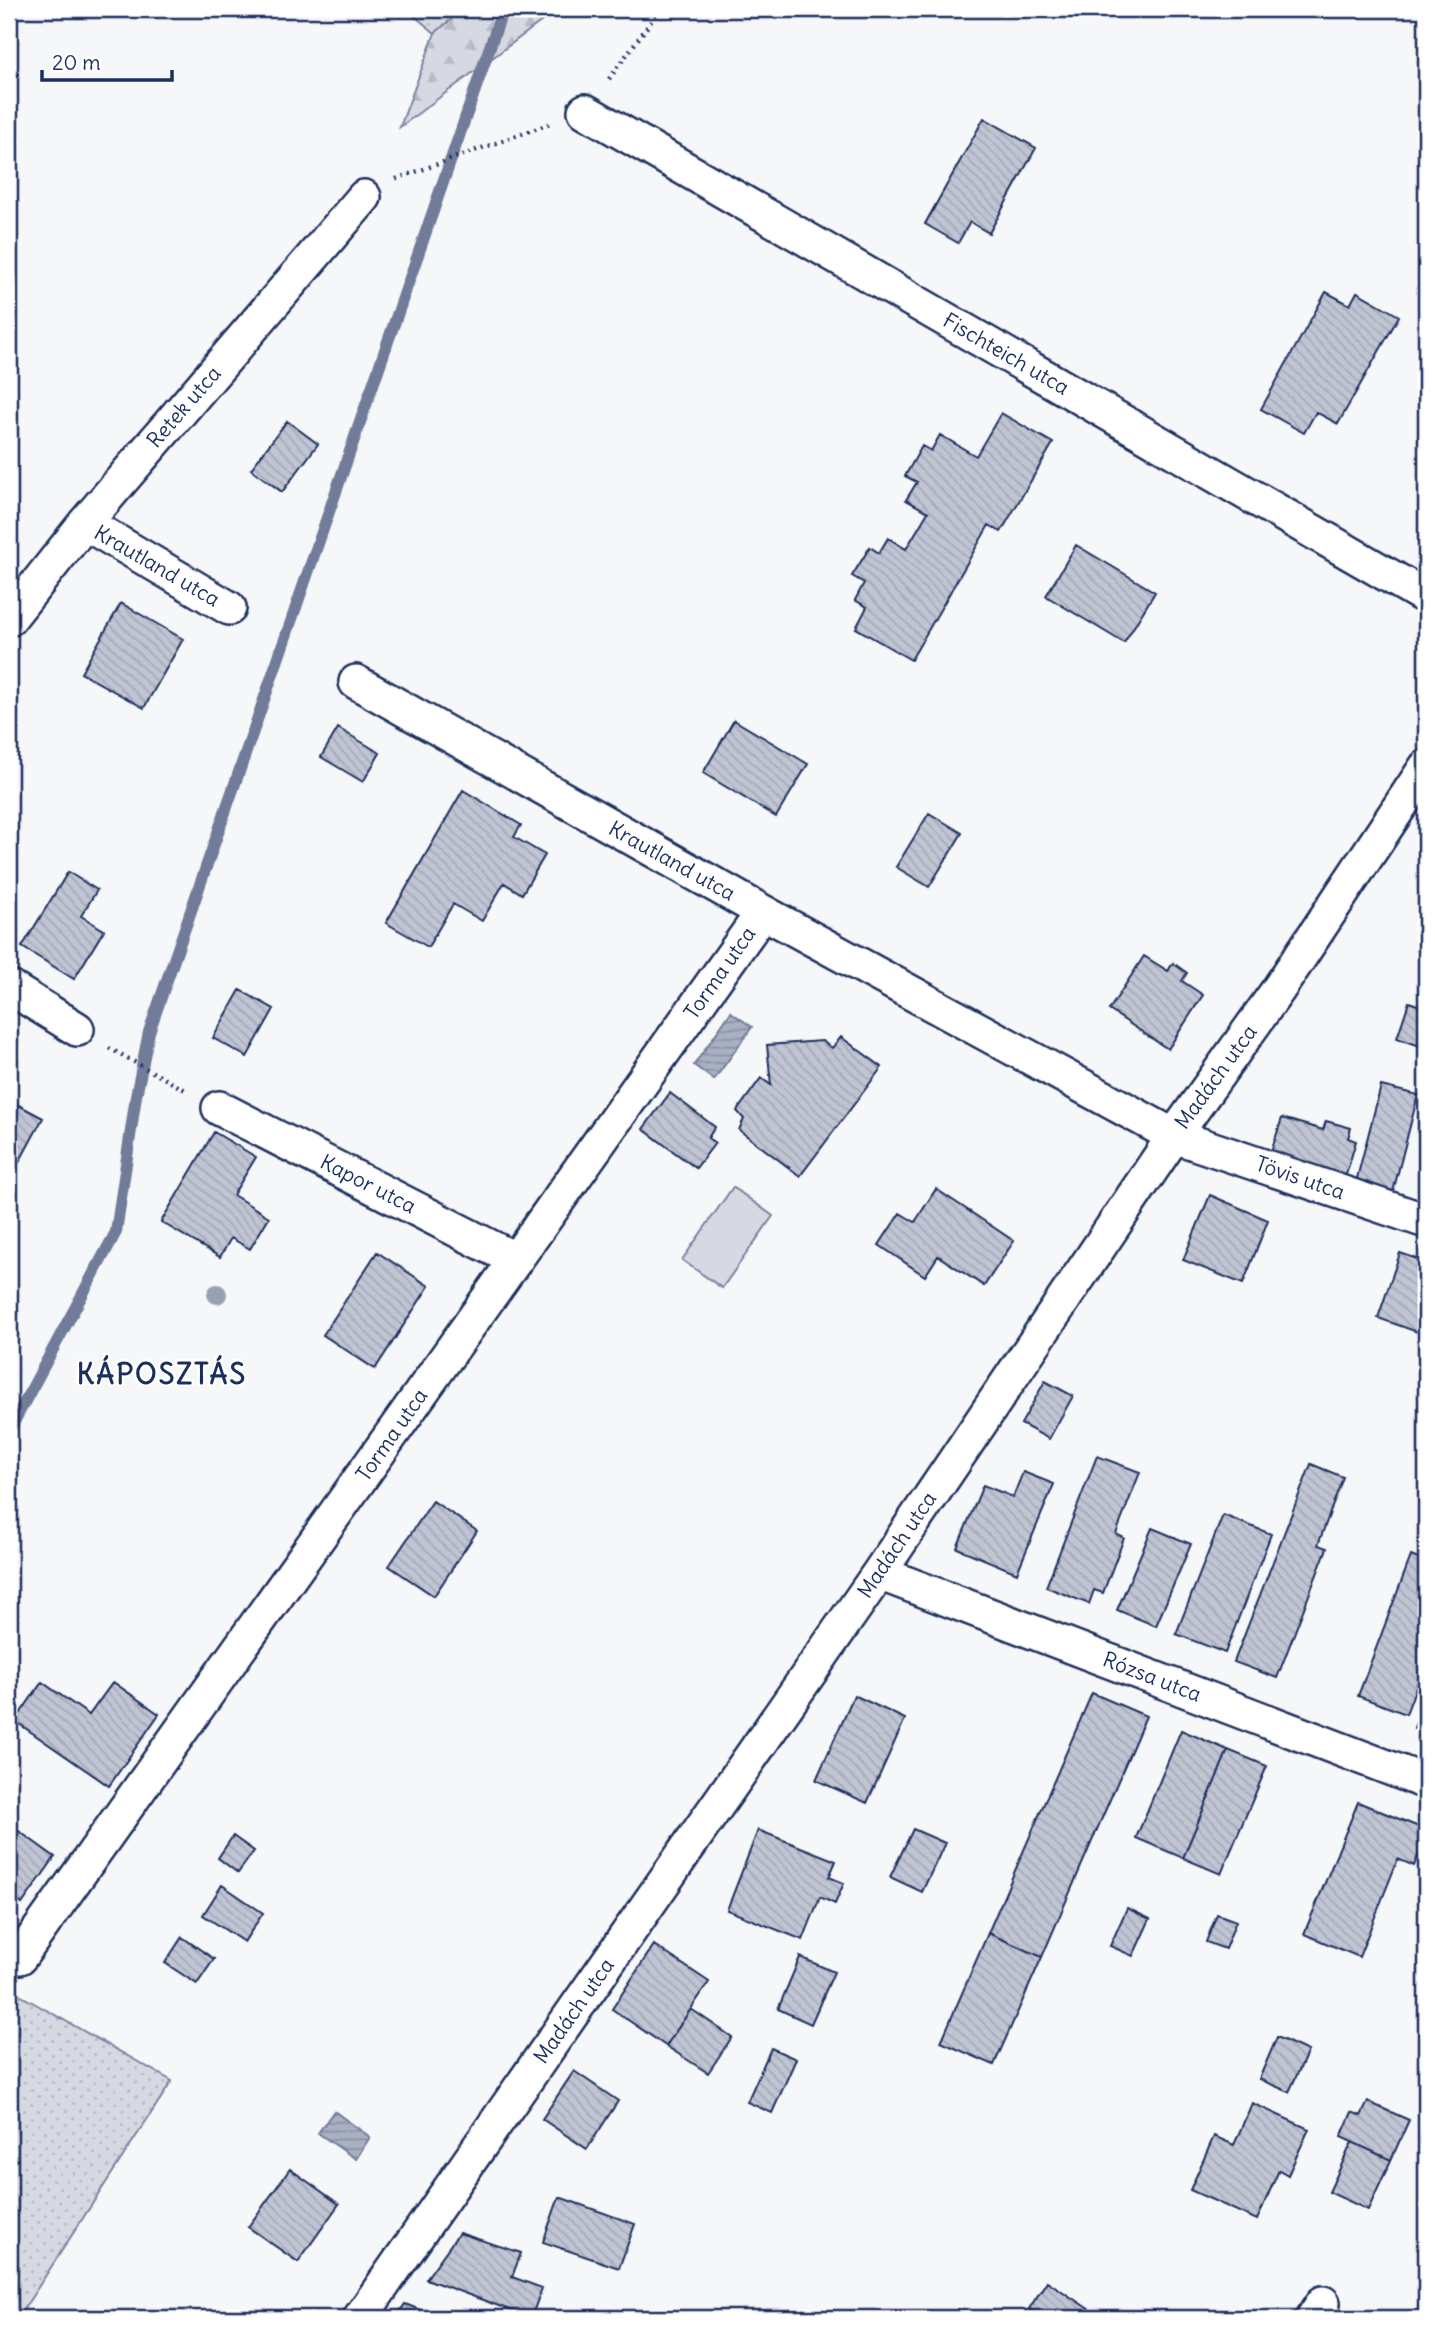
<svg xmlns="http://www.w3.org/2000/svg" width="1435" height="2327" font-family="Delius,sans-serif">
  <style>
    .grass { fill: url(#grass-dots); stroke: #7884a0; stroke-width: 2 }
    .forest { fill: url(#forest-firs); stroke: #7884a0; stroke-width: 2 }
    .pitch { fill: #d6d9e2; stroke: #7884a0; stroke-width: 2 }
    .water { fill: url(#water-rules); stroke: #707c99; stroke-width: 2 }
    .lines { fill: none; stroke-linecap: round; stroke-linejoin: round }
    .stream { stroke: #707c99; stroke-width: 12 }
    .building { fill: url(#building-back-hatch); stroke: #1b2f5e; stroke-width: 2 }
    .street-casing { stroke: #1b2f5e; stroke-width: 38 }
    .path { stroke: #1b2f5e; stroke-width: 4.5; stroke-dasharray: 2 5; stroke-linecap: butt }
    .street { stroke: #fff; stroke-width: 33 }
    .tree { fill: #97a1b6 }
    .labels { text-anchor: middle; stroke-width: 5; stroke-linejoin: round; paint-order: stroke }
    .street-label { font-size: 21px; fill: #1b2f5e; stroke: #fff }
    .district-label { font-size: 28px; font-weight: bold; letter-spacing: 2px; fill: #1b2f5e; stroke: #fff }
  </style>
  <defs>
    <pattern id="grass-dots" width="8" height="8" patternUnits="userSpaceOnUse" patternTransform="scale(1.75)"><rect width="8" height="8" fill="#d6d9e2"/><path d="M2 2h.1M6 6h.1" fill="none" stroke="#b7bbc4" stroke-width="1.8" stroke-linecap="round"/></pattern>
    <pattern id="forest-firs" width="22" height="20" patternUnits="userSpaceOnUse" patternTransform="scale(1.75)"><rect width="22" height="20" fill="#d6d9e2"/><path d="M5 1l3.5 6h-7zM16 11l3.5 6h-7z" fill="#b7bbc4"/></pattern>
    <pattern id="water-rules" width="6" height="5" patternUnits="userSpaceOnUse" patternTransform="scale(1.75)"><rect width="6" height="5" fill="#a9b0c1"/><path d="M0 2.5h6" fill="none" stroke="#8990a0"/></pattern>
    <pattern id="building-back-hatch" width="6" height="6" patternUnits="userSpaceOnUse" patternTransform="scale(1.75)"><rect width="6" height="6" fill="#c0c4d3"/><path d="M-1 5l2 2M0 0l6 6M5-1l2 2" fill="none" stroke="#a4a9b8"/></pattern>
  </defs>
  <rect width="100%" height="100%" fill="#f6f7f9"/>
  <filter id="ink" filterUnits="userSpaceOnUse"><feTurbulence type="fractalNoise" baseFrequency=".0143" numOctaves="2"/><feDisplacementMap in="SourceGraphic" scale="14" xChannelSelector="R" yChannelSelector="G"/><feConvolveMatrix kernelMatrix="1 2 1 2 8 2 1 2 1" color-interpolation-filters="sRGB"/></filter>
  <g filter="url(#ink)">
    <path class="grass" d="M406,9H464L435,33Z
      M9,1989L172,2081L18,2318H9Z"/>
    <path class="forest" d="M464,9H558L400,127L435,33Z"/>
    <path class="pitch" d="M733,1187L773,1216L722,1288L682,1260Z"/>
    <path class="water" d="M731,1012L752,1027L714,1080L694,1065Z
      M334,2111L370,2137L356,2159L318,2133Z"/>
    <g class="lines">
      <path class="stream" d="M9,1431L116,1232L136,1096L149,1032L503,9"/>
    </g>
    <path class="building" d="M984,118L1036,148L989,233L970,222L958,243L925,224Z
      M1326,292L1350,305L1357,292L1399,316L1338,424L1316,412L1304,433L1261,409Z
      M1001,413L1053,443L1001,532L989,525L911,660L856,628L867,607L855,600L864,583L852,576L870,547L879,553L888,538L906,549L928,512L906,500L917,482L905,476L922,446L931,451L940,435L976,456Z
      M287,421L318,444L282,492L251,469Z
      M1076,545L1155,592L1124,643L1046,596Z
      M121,603L183,639L144,708L81,673Z
      M734,720L808,764L776,817L703,773Z
      M338,728L380,753L363,782L321,757Z
      M463,790L521,825L514,837L545,855L522,894L504,883L482,921L453,904L428,947L386,923Z
      M929,813L962,833L929,887L896,867Z
      M68,872L97,890L81,916L104,930L74,979L22,947Z
      M1144,956L1168,971L1173,963L1187,973L1182,981L1203,995L1168,1049L1109,1010Z
      M240,990L274,1009L247,1057L213,1038Z
      M1409,1002L1426,1008V1048L1397,1038Z
      M841,1037L882,1067L800,1176L739,1130L744,1119L737,1111L761,1078L771,1085L767,1045L822,1041L832,1048Z
      M1381,1086L1418,1095L1393,1192L1356,1182Z
      M670,1093L715,1127L708,1138L715,1143L696,1168L643,1129Z
      M9,1100L43,1118L9,1181Z
      M1282,1118L1323,1130L1326,1121L1351,1128L1348,1138L1356,1141L1345,1178L1270,1155Z
      M214,1132L256,1157L233,1195L269,1217L250,1249L231,1238L220,1257L161,1222Z
      M936,1189L1014,1241L984,1286L938,1256L925,1276L879,1245L900,1213L915,1222Z
      M1210,1195L1268,1220L1243,1284L1183,1260Z
      M377,1252L429,1286L375,1369L323,1335Z
      M1400,1253L1426,1262V1335L1378,1318Z
      M1045,1381L1073,1396L1049,1439L1021,1424Z
      M1097,1456L1140,1472L1116,1534L1124,1538L1103,1593L1094,1590L1089,1604L1046,1587Z
      M1311,1464L1343,1477L1318,1545L1327,1548L1277,1678L1234,1662Z
      M1023,1472L1054,1484L1017,1573L957,1548L983,1485L1013,1497Z
      M433,1501L477,1531L434,1596L389,1566Z
      M1223,1515L1271,1534L1225,1653L1176,1634Z
      M1152,1528L1191,1544L1156,1626L1117,1610Z
      M1411,1556L1426,1562V1660L1406,1714L1358,1696Z
      M42,1682L89,1715L113,1682L159,1714L109,1786L15,1721Z
      M1092,1693L1146,1716L1042,1957L988,1933Z
      M854,1695L905,1719L867,1803L816,1780Z
      M1426,1697V1733L1414,1728Z
      M1181,1730L1228,1750L1183,1858L1136,1838Z
      M1228,1750L1267,1766L1221,1874L1183,1858Z
      M1358,1802L1426,1830V1836L1414,1866L1398,1859L1359,1957L1304,1934Z
      M9,1824L55,1857L22,1904L9,1894Z
      M913,1829L945,1843L922,1892L890,1877Z
      M758,1830L836,1861L829,1877L844,1883L835,1904L820,1897L803,1940L727,1910Z
      M233,1836L254,1851L238,1873L218,1858Z
      M222,1885L263,1913L244,1942L203,1915Z
      M1127,1908L1150,1919L1133,1956L1110,1946Z
      M1217,1914L1236,1921L1225,1949L1206,1942Z
      M988,1933L1042,1957L994,2065L941,2042Z
      M182,1937L214,1959L197,1984L165,1963Z
      M654,1945L709,1982L666,2046L612,2009Z
      M800,1957L834,1972L811,2024L778,2009Z
      M691,2009L732,2037L708,2073L666,2046Z
      M1277,2037L1308,2051L1289,2092L1259,2079Z
      M771,2048L796,2059L772,2113L747,2102Z
      M574,2071L618,2101L587,2149L542,2119Z
      M1368,2102L1409,2120L1391,2160L1341,2137L1352,2112L1361,2116Z
      M1252,2103L1309,2129L1288,2175L1279,2170L1257,2220L1190,2190L1214,2136L1234,2145Z
      M1352,2142L1391,2160L1368,2210L1329,2192Z
      M290,2169L339,2204L298,2262L248,2227Z
      M559,2197L635,2224L619,2268L543,2242Z
      M459,2233L521,2253L512,2277L542,2288L531,2318L426,2279Z
      M1047,2281L1096,2314L1094,2318H1043L1029,2309Z
      M405,2304L441,2318H395Z"/>
    <g class="lines">
      <defs>
        <path id="street" d="M585,111L1426,597
          M85,523L229,608
          M9,619L85,523L364,197
          M356,682L763,912L1174,1136L1426,1221
          M9,987L77,1029
          M219,1108L516,1260
          M879,1573L1426,1782
          M20,1957L763,912
          M360,2318L879,1573L1174,1136L1278,990L1426,767
          M1313,2318L1323,2303"/>
      </defs>
      <use href="#street" class="street-casing"/>
      <path class="path" d="M609,79L660,9
        M396,179L549,124
        M109,1048L187,1091"/>
      <use href="#street" class="street"/>
    </g>
    <circle class="tree" cx="217" cy="1294" r="10"/>
  </g>
  <g class="labels">
    <g class="street-label">
      <text transform="translate(1006 354) rotate(30)" y="7">Fischteich utca</text>
      <text transform="translate(184 407) rotate(-49)" y="7">Retek utca</text>
      <text transform="translate(157 566) rotate(30)" y="7">Krautland utca</text>
      <text transform="translate(672 861) rotate(29)" y="7">Krautland utca</text>
      <text transform="translate(720 973) rotate(-55)" y="7">Torma utca</text>
      <text transform="translate(1216 1077) rotate(-54)" y="7">Madách utca</text>
      <text transform="translate(1300 1178) rotate(19)" y="7">Tövis utca</text>
      <text transform="translate(368 1184) rotate(27)" y="7">Kapor utca</text>
      <text transform="translate(392 1435) rotate(-55)" y="7">Torma utca</text>
      <text transform="translate(897 1545) rotate(-56)" y="7">Madách utca</text>
      <text transform="translate(1152 1677) rotate(21)" y="7">Rózsa utca</text>
      <text transform="translate(574 2011) rotate(-55)" y="7">Madách utca</text>
    </g>
    <g class="district-label">
      <text x="162" y="1384">KÁPOSZTÁS</text>
    </g>
  </g>
  <rect width="1435" height="2327" fill="none" stroke="#fff" stroke-width="35"/>
  <rect x="18" y="18" width="1400" height="2292" fill="none" stroke="#1b2f5e" stroke-width="2.5" filter="url(#ink)"/>
  <path d="M42 70v10h130v-10" fill="none" stroke="#1b2f5e" stroke-width="3.5"/>
  <text x="52" y="70" font-size="21" fill="#1b2f5e" stroke="#ffffff" stroke-width="5" paint-order="stroke">20 m</text>
</svg>
